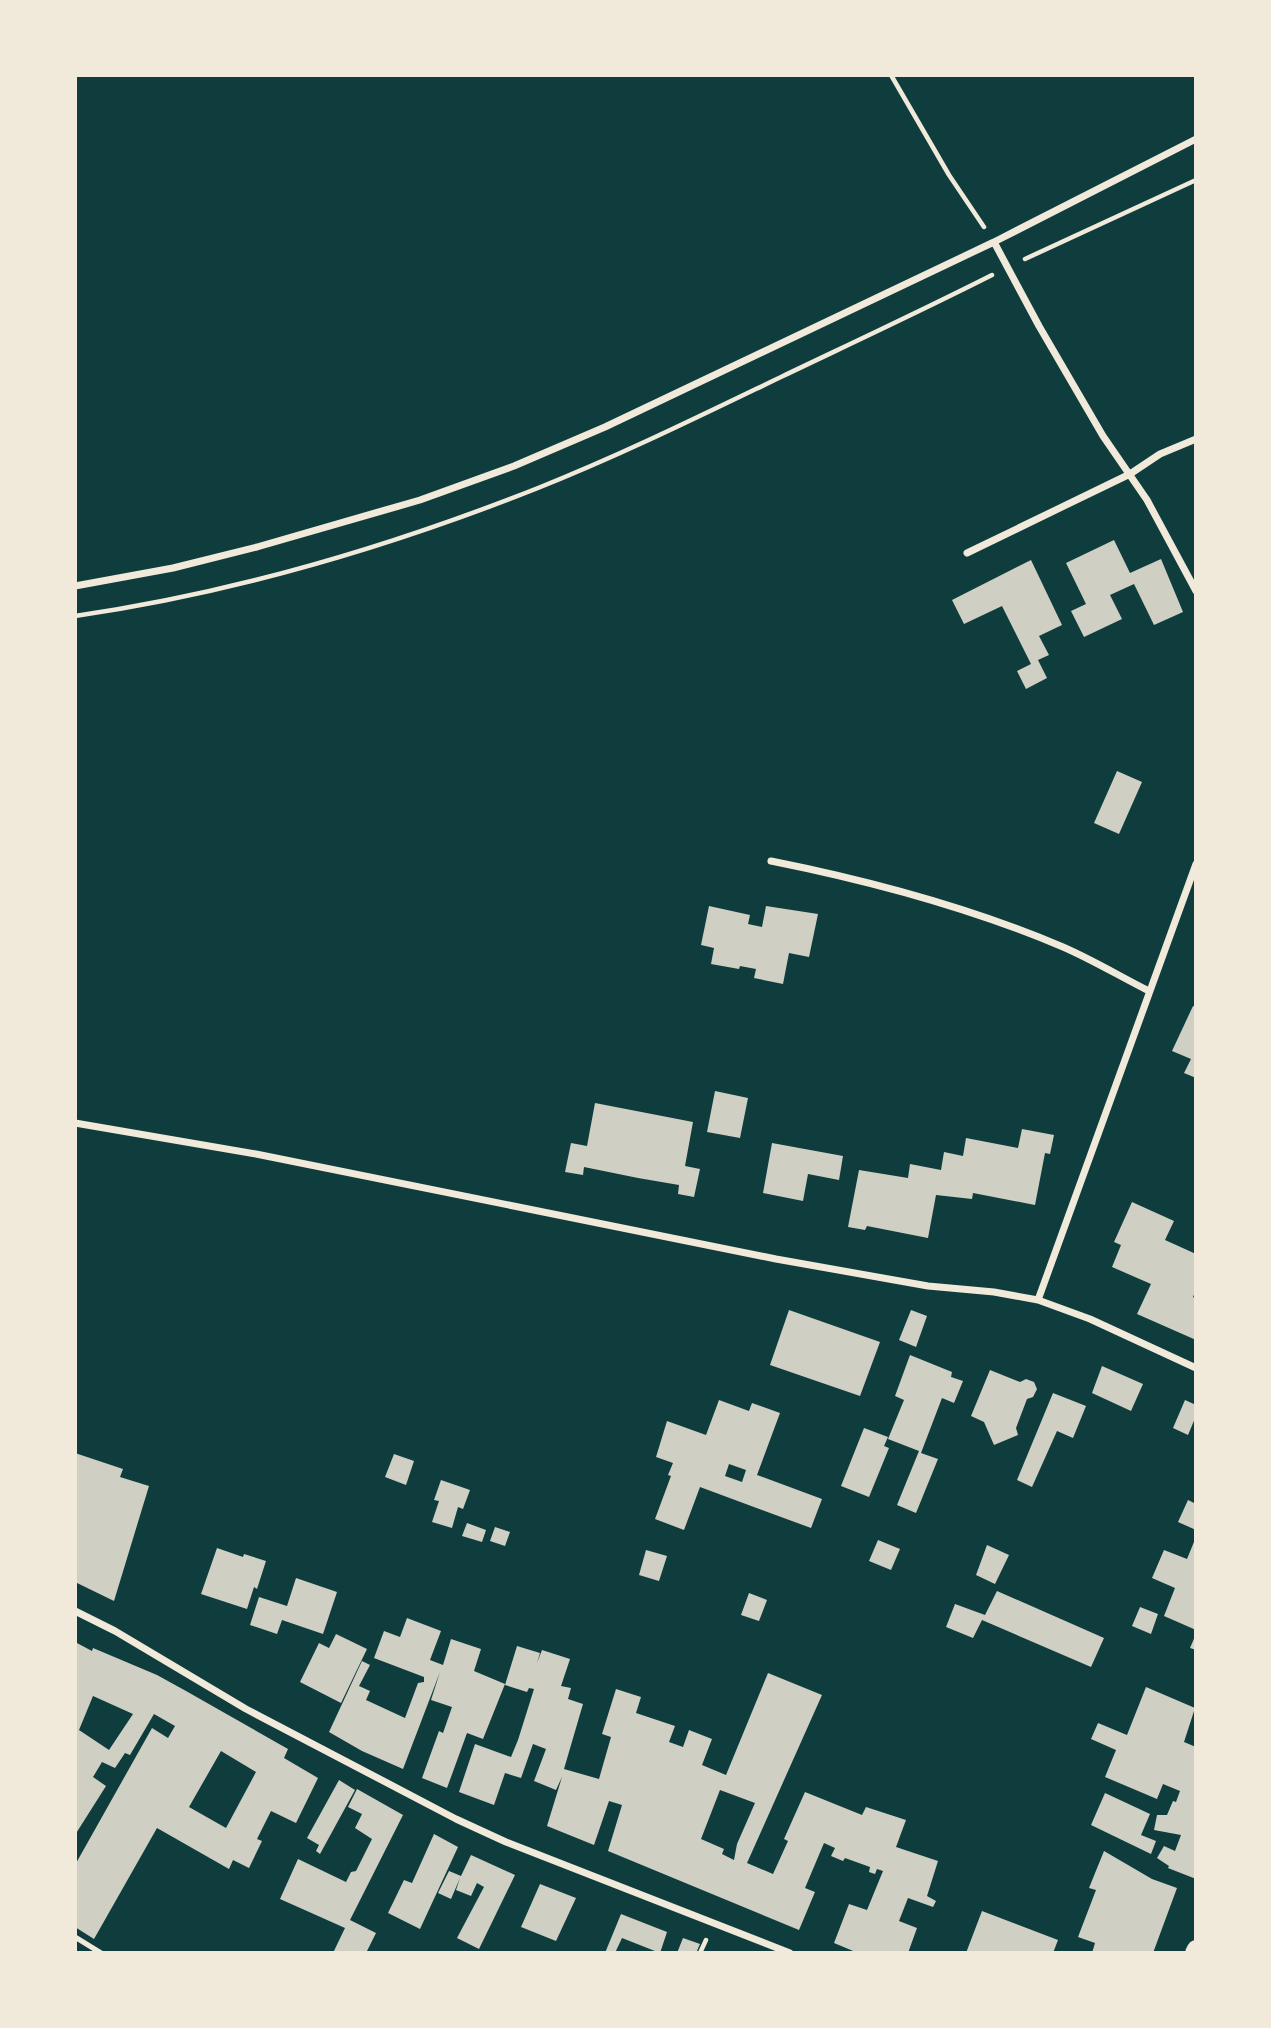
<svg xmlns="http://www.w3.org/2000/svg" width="1271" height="2028" font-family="'Noto Sans',sans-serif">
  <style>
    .building { fill: #cfcfc3; fill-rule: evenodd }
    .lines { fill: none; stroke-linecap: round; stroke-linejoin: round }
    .path { stroke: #f1e9da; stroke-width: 4.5 }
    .service { stroke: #f1e9da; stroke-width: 5 }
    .minor { stroke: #f1e9da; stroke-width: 7 }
    .primary { stroke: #f1e9da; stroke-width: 18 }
  </style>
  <rect width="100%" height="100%" fill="#0f3d3e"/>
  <path class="building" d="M1114,540L1130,573L1161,559L1183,612L1154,625L1134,584L1110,595L1122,619L1084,637L1071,611L1086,604L1066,563Z
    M1031,560L1062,625L1039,636L1049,655L1038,660L1047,678L1026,689L1017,671L1031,664L1002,606L964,624L952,600Z
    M1117,771L1142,782L1119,834L1094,823Z
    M709,906L750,915L748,924L762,927L766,906L818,914L809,957L789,953L783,984L754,978L756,969L740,966L739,969L711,964L714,948L701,945Z
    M1193,1006L1196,1007V1078L1184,1073L1191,1059L1172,1051Z
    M715,1091L748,1098L740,1138L707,1132Z
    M595,1103L693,1122L685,1166L700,1169L694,1197L678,1194L679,1185L638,1178L584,1167L583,1175L565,1172L571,1143L587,1146Z
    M1022,1129L1054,1135L1050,1154L1045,1153L1035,1205L973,1193L972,1199L936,1195L928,1238L867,1226L865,1230L848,1227L859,1170L908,1178L910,1164L941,1170L944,1152L963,1156L966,1138L1018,1148Z
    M772,1143L843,1156L839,1180L808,1174L803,1201L763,1193Z
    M1132,1202L1174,1221L1165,1240L1196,1254V1290L1193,1297L1196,1299V1340L1137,1314L1151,1284L1112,1267L1121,1245L1114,1242Z
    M789,1310L880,1342L860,1396L770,1365Z
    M911,1310L927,1316L916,1347L899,1340Z
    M910,1355L952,1372L951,1377L963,1381L954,1403L942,1398L921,1453L938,1459L916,1513L897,1505L919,1451L888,1439L904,1400L895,1396Z
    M1102,1366L1143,1384L1131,1411L1092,1393Z
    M990,1370L1020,1382L1026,1379L1034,1382L1037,1389L1033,1397L1027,1399L1016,1428L1018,1435L994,1445L984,1422L971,1416Z
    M1053,1393L1086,1406L1073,1438L1057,1431L1032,1487L1017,1480Z
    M719,1400L749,1411L752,1403L780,1413L757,1475L822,1499L811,1528L700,1487L684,1530L655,1519L671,1476L668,1475L673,1463L656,1457L667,1421L706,1435ZM729,1464L746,1470L742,1482L725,1476Z
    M1185,1400L1196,1405V1416L1188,1435L1173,1428Z
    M864,1428L888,1437L884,1446L889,1448L869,1497L841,1486Z
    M75,1453L123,1469L120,1477L149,1486L114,1601L75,1582L77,1537Z
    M394,1454L414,1461L406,1485L385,1477Z
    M441,1480L470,1490L463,1509L458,1507L452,1528L432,1522L439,1501L434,1500Z
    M1188,1500L1196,1504V1530L1178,1522Z
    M467,1523L486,1530L482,1542L462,1536Z
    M495,1527L510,1532L505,1546L490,1541Z
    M1196,1537V1630L1164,1616L1175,1588L1152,1578L1164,1550L1187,1559Z
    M878,1540L900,1549L891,1570L869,1561Z
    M987,1545L1009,1555L995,1584L976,1575Z
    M217,1548L243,1557L244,1554L266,1561L257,1589L254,1587L247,1609L201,1594Z
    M646,1550L667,1556L659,1581L639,1575Z
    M296,1578L337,1592L323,1634L282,1620L277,1634L250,1625L259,1597L287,1606Z
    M997,1591L1104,1638L1091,1667L982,1620L973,1638L946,1627L955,1604L985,1615Z
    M749,1593L767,1600L759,1621L741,1615Z
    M1140,1607L1158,1614L1151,1634L1132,1626Z
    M407,1618L441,1631L430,1660L443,1665L451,1639L481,1649L474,1671L505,1684L483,1739L467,1733L447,1788L422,1778L439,1731L443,1733L452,1707L431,1700L440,1672L403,1769L362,1751L329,1732L362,1661L370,1665L359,1686L370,1691L366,1700L405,1718L418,1683L424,1682V1677L374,1658L384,1631L400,1637Z
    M336,1634L367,1649L341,1703L300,1682L319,1643L329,1648Z
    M1196,1634V1650L1190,1648Z
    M75,1642L92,1651L93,1648L157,1675L186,1691L288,1749L284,1758L318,1778L296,1823L271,1811L257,1839L262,1841L249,1868L233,1860L229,1869L157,1828L94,1939L75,1927V1865L152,1728L168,1738L175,1726L154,1714L130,1755L125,1753L115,1768L102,1762L93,1777L106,1786L75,1835ZM93,1696L133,1714L109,1750L79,1730ZM221,1751L256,1772L226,1828L189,1807Z
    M517,1646L540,1653L537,1663L542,1650L570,1659L561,1686L571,1688L568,1699L583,1704L564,1769L599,1779L611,1737L602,1734L616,1689L641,1697L636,1713L675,1726L669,1742L683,1747L689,1730L712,1739L702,1765L726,1775L768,1673L822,1695L747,1863L773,1874L788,1841L784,1839L805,1792L862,1815L866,1807L906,1820L896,1847L938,1861L927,1896L936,1901L933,1907L908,1898L899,1921L917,1928L908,1953H858L834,1943L849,1904L867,1910L883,1871L877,1869L875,1874L869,1872L870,1867L845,1858L843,1861L831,1856L835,1848L824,1843L805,1888L815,1892L799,1930L608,1851L622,1805L609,1801L594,1845L547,1826L562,1777L556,1790L534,1781L546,1749L533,1744L521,1778L505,1773L494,1805L459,1792L475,1744L511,1757L518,1740L534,1689L529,1688L527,1692L505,1685ZM720,1790L755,1803L737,1844L734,1860L722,1854L724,1849L701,1839Z
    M1146,1687L1195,1708L1184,1742L1196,1747V1879L1168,1868L1169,1866L1157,1858L1164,1846L1175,1851L1181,1835L1154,1830L1157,1815H1167L1173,1801L1176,1802L1180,1791L1163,1784L1157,1799L1105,1777L1116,1750L1091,1739L1098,1723L1127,1735Z
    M339,1780L355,1790L320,1854L316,1851L319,1845L307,1838Z
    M357,1789L403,1815L350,1920L376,1933L366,1953H333L345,1928L280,1899L298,1859L346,1882L351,1872L356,1871L372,1839L355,1828L362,1814L348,1807Z
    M1105,1793L1150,1814L1141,1835L1156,1841L1151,1854L1091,1825Z
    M434,1834L458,1847L420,1929L388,1913L404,1880L412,1883Z
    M1104,1851L1152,1879L1177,1888L1153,1953H1092L1095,1943L1078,1937L1096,1890L1089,1888Z
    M471,1855L515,1875L479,1949L457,1938L484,1887L477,1883L471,1896L456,1890L460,1878L451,1899L438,1893L449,1871L461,1876Z
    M540,1884L576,1898L556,1941L521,1927Z
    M982,1911L1058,1940L1053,1953H966Z
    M621,1914L667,1932L660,1953L622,1938L615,1953H605Z
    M683,1938L700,1944L696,1953H677Z"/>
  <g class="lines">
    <path class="path" d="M891,75L949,175L984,227
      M1025,259L1196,180
      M75,616C234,593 389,547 538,488C621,455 702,415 783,376C852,343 923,310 992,275
      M700,1953L706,1940"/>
    <path class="service" d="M75,1937L101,1953"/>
    <path class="minor" d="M994,242L1039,326L1103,436L1147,500L1196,591
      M967,553L1130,474L1160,454L1196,439
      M75,586L173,568L257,547L420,500L514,466L605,427L994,242L1196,139
      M771,861C871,881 969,907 1063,947C1093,960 1121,977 1149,991
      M75,1123L256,1154L776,1259L928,1286L994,1292L1038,1300L1090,1319L1196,1368
      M1038,1300L1196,864
      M75,1611L115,1631L246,1709L456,1819L506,1842L790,1953"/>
    <path class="primary" d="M1194,1953L1196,1949"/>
  </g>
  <rect width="1271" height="2028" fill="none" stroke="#f1e9da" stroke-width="154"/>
</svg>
